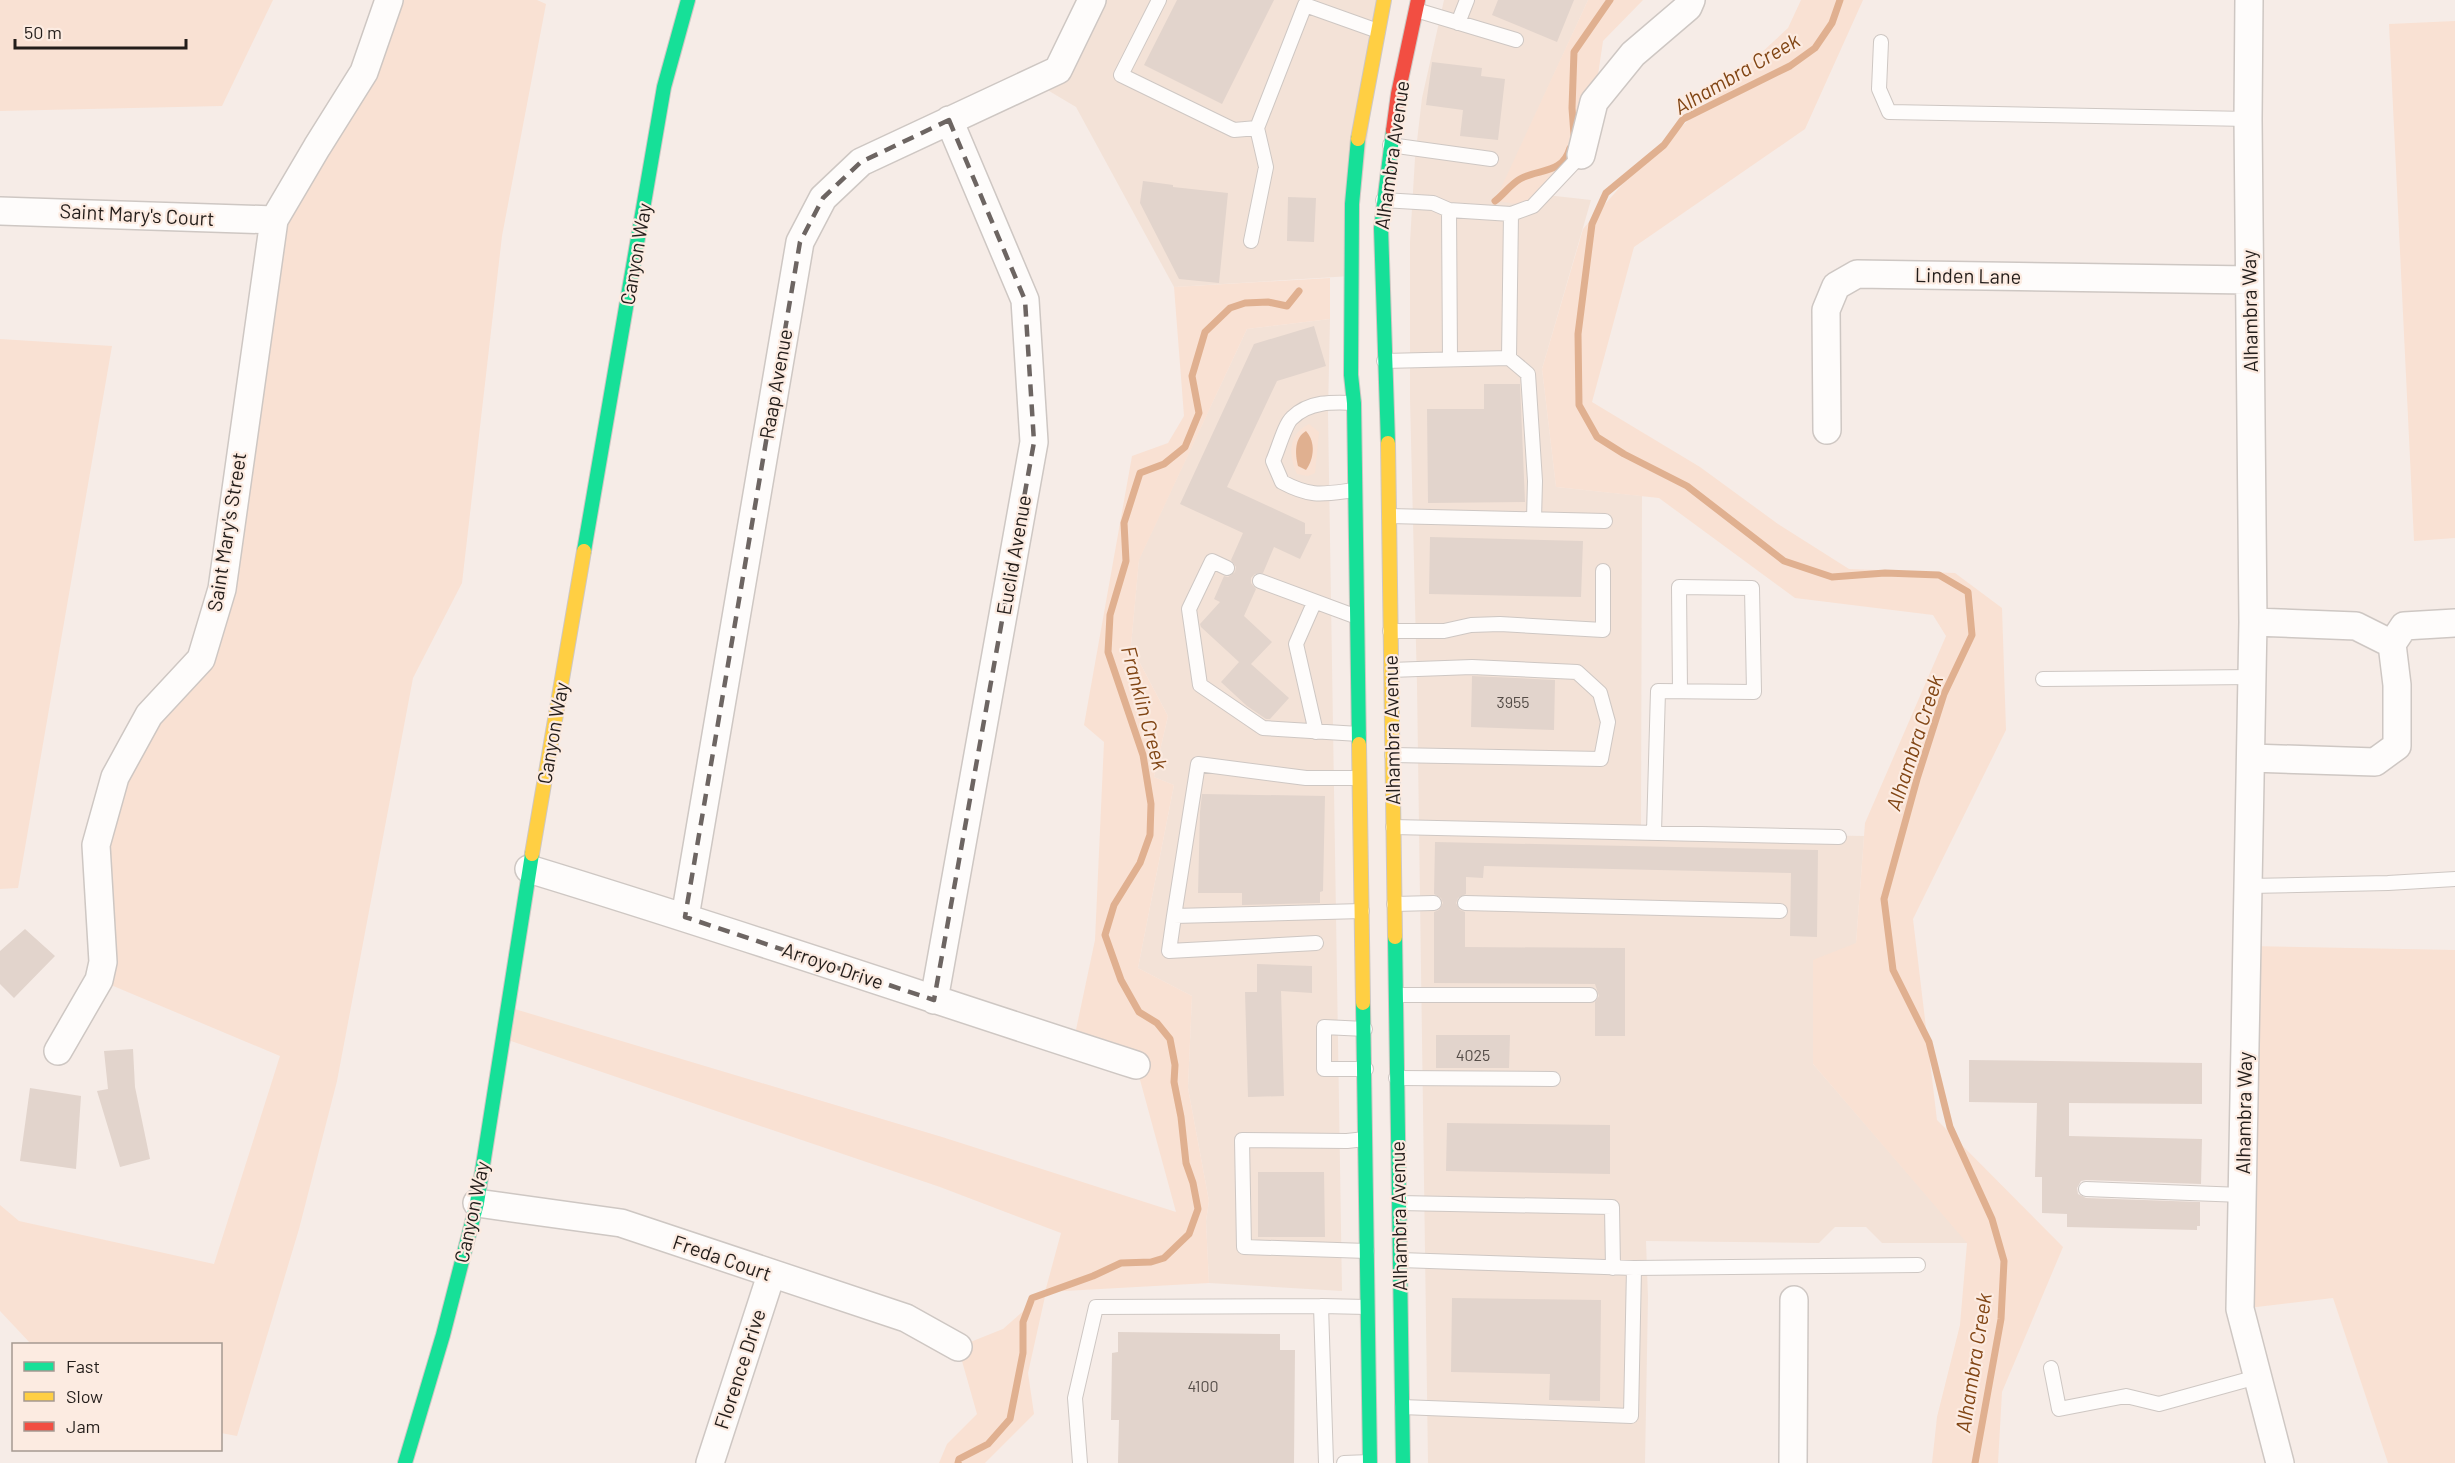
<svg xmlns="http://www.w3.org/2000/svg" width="2455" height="1463" font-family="Barlow,sans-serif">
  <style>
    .built { fill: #f3e2d7 }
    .green { fill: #f9e1d3 }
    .water { fill: #e0b090 }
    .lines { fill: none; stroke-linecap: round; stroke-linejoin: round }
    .stream { stroke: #e0b090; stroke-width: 7 }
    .building { fill: #e2d4cc }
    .lane-casing { stroke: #cec7c3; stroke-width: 16 }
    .street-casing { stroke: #cec7c3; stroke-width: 30 }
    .fast-casing { stroke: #cec7c3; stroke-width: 16 }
    .slow-casing { stroke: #cec7c3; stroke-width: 16 }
    .jam-casing { stroke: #cec7c3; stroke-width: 16 }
    .lane { stroke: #fefcfb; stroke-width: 14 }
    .street { stroke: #fefcfb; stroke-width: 27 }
    .fast { stroke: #16e098; stroke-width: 14 }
    .slow { stroke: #ffcf43; stroke-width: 14 }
    .jam { stroke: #f24e42; stroke-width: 14 }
    .marked { fill: none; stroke: #6d6562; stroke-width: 4.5; stroke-dasharray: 12 8; stroke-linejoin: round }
    .labels { text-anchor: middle; stroke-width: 4.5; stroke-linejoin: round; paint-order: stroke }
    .number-label { font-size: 16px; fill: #554d48 }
    .street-label { font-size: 20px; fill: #231d1a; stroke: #fcebe1 }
    .water-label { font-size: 21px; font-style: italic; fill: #814514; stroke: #fcebe1 }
  </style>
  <rect width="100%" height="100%" fill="#f6ece7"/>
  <path class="built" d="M1092,0H1384L1351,276L1174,287L1076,107L1034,82Z
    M1444,0H1588L1501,190L1591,200L1542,369L1556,487L1642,496L1641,832L1864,836L1856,943L1813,1064L1968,1243H1882L1866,1227H1835L1819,1243L1646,1241L1648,1297L1645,1463H1428L1417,685L1410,399V242L1415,158L1422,98Z
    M1330,319L1328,413L1342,1291L1209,1283L1206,1221L1209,1201L1188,1088L1192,996L1138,968L1174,785L1154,777L1168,716L1131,646L1139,559L1247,329Z"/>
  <path class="green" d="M0,0H273L222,106L0,111Z
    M389,0H537L546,4L502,236L462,583L413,678L337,1081L299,1229L237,1436L221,1433L220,1344H31L0,1311V1205L19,1221L214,1264L280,1056L99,980L96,845L115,777L201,659L274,220Z
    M1588,0H1643L1603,41L1594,102L1581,155L1533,206L1495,201Z
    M1801,0H1863L1805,129L1634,247L1592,402L1700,467L1778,524L1849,569L1955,573L2002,608L2006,730L1913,919L1937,1120L2063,1247L2002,1392L1998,1463H1932L1937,1417L1960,1325L1967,1243L1813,1064V960L1856,943L1865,823L1946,636L1933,615L1795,598L1659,498L1556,487L1542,369L1583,229L1636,169L1788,28Z
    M2455,21V538L2414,541L2389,24Z
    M1330,278V319L1247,329L1139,560L1131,646L1168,716L1154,777L1174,785L1138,968L1192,996L1188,1088L1209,1201L1206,1221L1209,1283L1046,1292L1028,1373L1034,1414L985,1463H939L947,1444L977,1414L958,1347L1003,1329L1045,1292L1061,1233L940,1187L502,1038L508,1007L942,1137L1176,1212L1136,1065L1073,1044L1095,940L1104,742L1084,725L1132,456L1168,443L1184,416L1174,287Z
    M0,339L112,346L18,888L0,889Z
    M1309,424L1319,432L1315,473L1308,476L1297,474C1288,455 1288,434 1309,424Z
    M2247,946L2455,950V1463H2388L2333,1298L2240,1309Z"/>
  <path class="water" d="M1306,431C1316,442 1314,459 1306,470L1298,466C1295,454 1294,438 1306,431Z"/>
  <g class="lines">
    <path class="stream" d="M1840,0L1832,23L1815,48L1790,66L1683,119L1664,145L1606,193L1592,224L1578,334L1579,405L1597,437L1624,454L1687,486L1784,561L1832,577L1885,573L1939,575L1968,592L1972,635L1944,694L1917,779L1884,899L1893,970L1929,1042L1950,1127L1992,1219L2004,1261L2001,1319L1975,1463
      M1574,135L1572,108L1574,52L1610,0
      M1495,201C1503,195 1511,184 1520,179C1539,168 1562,175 1570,148
      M958,1463L959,1459L988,1444L1010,1419L1023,1353V1322L1032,1298L1093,1276L1121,1263L1151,1262L1164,1258L1189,1234L1198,1209L1193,1183L1186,1163L1181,1117L1174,1082L1175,1065L1170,1039L1157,1023L1139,1012L1121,980L1105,935L1114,905L1140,863L1150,835L1151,804L1143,755L1108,652L1110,615L1126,561L1124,523L1140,473L1164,464L1185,447L1199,413L1192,376L1205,332L1230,308L1245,303L1268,302L1287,306L1299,291"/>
  </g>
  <path class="building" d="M1177,0H1274L1222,104L1144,65Z
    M1498,0H1574L1557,42L1492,15Z
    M1432,62L1482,68L1481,76L1505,79L1498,140L1460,136L1463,110L1426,105Z
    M1143,181L1173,185V187L1228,193L1219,283L1179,279L1140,203Z
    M1288,197L1316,198L1314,242L1287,241Z
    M1314,326L1326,366L1277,381L1227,487L1305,523V534H1312L1300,559L1274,547L1263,573L1255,574L1251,578V583L1256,589L1244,616L1272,642L1251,664L1289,698L1270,719H1266L1247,706L1221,682L1239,662L1201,627L1200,624L1220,602L1214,599L1224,576L1228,577L1235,572L1236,567L1231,560L1243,533L1180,504L1254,344Z
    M1484,384H1520L1525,502L1428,503L1427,409H1484Z
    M1430,537L1583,541L1581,597L1429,594Z
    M1472,676L1555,680L1554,730L1471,727Z
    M1202,794L1325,796L1323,891L1320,892V903L1242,905V893H1198L1200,812Z
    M1435,842L1818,850L1817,937L1790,936L1791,873L1484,866L1483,878L1466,877V894L1458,898L1456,903L1460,910L1465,912V947L1625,948V1036H1595V1002L1599,996L1595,984L1434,983V912L1439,910L1443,903L1441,898L1434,894Z
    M25,929L55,956L14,998L0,984V951Z
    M1257,964L1312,966V993L1281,991L1284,1096L1248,1097L1245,992H1257Z
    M1436,1035H1510L1509,1068H1436Z
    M133,1049L135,1087L150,1159L120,1167L97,1091L108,1089L104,1051Z
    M1969,1060L2202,1063V1104L2069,1103V1136L2202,1139L2201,1184L2086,1180L2081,1181L2077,1188L2078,1194L2086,1198L2200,1202V1226H2197V1230L2067,1227V1214L2042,1213V1177H2035L2037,1103L1969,1102Z
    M30,1088L81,1096L76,1169L20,1161Z
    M1447,1123L1610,1125V1174L1446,1171Z
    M1258,1172H1324L1325,1237H1258Z
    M1452,1298L1601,1300L1600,1401L1549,1400L1550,1374L1451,1372Z
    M1118,1332L1280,1334V1350H1295L1294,1463H1118L1119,1420H1111L1112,1353L1118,1352Z"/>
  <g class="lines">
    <defs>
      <path id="lane" d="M1159,0L1121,75L1234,130L1257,128
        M1416,10L1516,40
        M1458,23L1467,0
        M1881,42L1879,89L1889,112L2248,119
        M1390,145L1491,159
        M1383,200L1433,203L1449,210L1511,214L1509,358L1384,361
        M1449,210L1450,359
        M1511,214L1533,206L1581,155
        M1251,241L1266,167L1257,128L1305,5L1378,31
        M1509,358L1528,374L1535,481L1534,519
        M1354,403C1333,402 1309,401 1292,418C1285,424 1278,450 1273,461L1282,482C1312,498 1323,494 1355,490
        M1389,516L1605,521
        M1227,568L1212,561L1189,609L1200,685L1263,728L1359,734
        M1260,581L1357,617
        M1314,603L1296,644L1316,732
        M1390,631H1444L1471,625L1500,624L1603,630V571
        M1391,670L1472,667L1577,672L1600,693L1608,722L1601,759L1392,755
        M2043,679L2253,677
        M1359,778H1306L1198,764L1174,916L1362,911
        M1393,827L1839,837
        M1654,832L1658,691L1754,692L1752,588L1679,587L1680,691
        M2249,886L2388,883L2455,879
        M1465,903L1780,911
        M1394,904L1434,903
        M1174,916L1169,951L1316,943
        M1396,995H1590
        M1365,1029L1324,1027V1069H1366
        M1396,1078L1553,1079
        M1365,1139L1347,1141L1242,1140L1244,1247L1367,1251
        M2086,1189L2242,1195
        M1399,1203L1612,1207L1613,1268
        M1400,1260L1634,1268L1918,1265
        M2051,1368L2059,1409L2126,1396L2159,1404L2257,1377
        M1402,1407L1631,1416L1634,1268
        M1080,1463L1075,1398L1096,1307L1321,1306
        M1326,1463L1321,1306L1367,1307
        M1344,1463L1370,1462"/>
      <path id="street" d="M2249,0L2248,119L2253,622L2240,1309L2280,1463
        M1581,155L1594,102L1633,54L1688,7L1691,0
        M0,211L274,220
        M1827,430L1826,310L1836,286L1857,274L2249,280
        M2253,622L2356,626L2392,644
        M2251,758L2375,762L2397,746V685L2392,644L2404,626L2455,623
        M529,869C733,931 934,1000 1136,1065
        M685,917L800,242L823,198L861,162L1058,70L1092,0
        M934,1000L1034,442L1025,300L949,120
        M58,1051L99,980L103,962L96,845L115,777L149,715L201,659L222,589L274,220L317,147L364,72L389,0
        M477,1203L621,1223L906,1318L958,1347
        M710,1463L771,1275
        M1793,1463L1794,1300"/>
      <path id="fast" d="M1358,139L1352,204L1351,375L1354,403L1359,744
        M1388,443L1381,228L1393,131
        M584,551L664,87L688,0
        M1395,937L1403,1463
        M1363,1003L1370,1463
        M405,1463L443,1335L477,1203L532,854"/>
      <path id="slow" d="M1358,139L1384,0
        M1388,443L1395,937
        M1359,744L1363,1003
        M532,854L584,551"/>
      <path id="jam" d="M1393,131L1398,94L1418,0"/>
    </defs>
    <use href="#lane" class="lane-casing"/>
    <use href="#street" class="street-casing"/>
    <use href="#fast" class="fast-casing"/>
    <use href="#slow" class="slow-casing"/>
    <use href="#jam" class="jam-casing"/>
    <use href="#lane" class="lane"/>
    <use href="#street" class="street"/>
    <use href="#fast" class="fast"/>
    <use href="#slow" class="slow"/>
    <use href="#jam" class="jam"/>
  </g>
  <path class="marked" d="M949,120L1025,300L1034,442L934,1000L685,917L800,242L823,198L861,162Z"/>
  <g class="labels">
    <g class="number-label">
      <text x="1513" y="708">3955</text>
      <text x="1473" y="1061">4025</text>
      <text x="1203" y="1392">4100</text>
    </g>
    <g class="street-label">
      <text transform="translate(1392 155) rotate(-82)" y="7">Alhambra Avenue</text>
      <text transform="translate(137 215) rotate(3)" y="7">Saint Mary's Court</text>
      <text transform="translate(636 254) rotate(-80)" y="7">Canyon Way</text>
      <text transform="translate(1968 276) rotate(1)" y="7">Linden Lane</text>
      <text transform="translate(2250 311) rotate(-91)" y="7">Alhambra Way</text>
      <text transform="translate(776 384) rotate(-80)" y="7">Raap Avenue</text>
      <text transform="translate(227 532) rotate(-81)" y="7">Saint Mary's Street</text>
      <text transform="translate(1014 555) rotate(-80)" y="7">Euclid Avenue</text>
      <text transform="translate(1392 730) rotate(-91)" y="7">Alhambra Avenue</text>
      <text transform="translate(553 733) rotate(-80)" y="7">Canyon Way</text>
      <text transform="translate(833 966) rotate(19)" y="7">Arroyo Drive</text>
      <text transform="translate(2244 1113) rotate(-89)" y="7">Alhambra Way</text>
      <text transform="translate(472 1212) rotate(-78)" y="7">Canyon Way</text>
      <text transform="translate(1399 1216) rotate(-91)" y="7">Alhambra Avenue</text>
      <text transform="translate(722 1258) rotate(19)" y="7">Freda Court</text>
      <text transform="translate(740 1369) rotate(-72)" y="7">Florence Drive</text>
    </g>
    <g class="water-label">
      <text transform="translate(1737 74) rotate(-30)" y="7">Alhambra Creek</text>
      <text transform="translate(1144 708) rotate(75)" y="7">Franklin Creek</text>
      <text transform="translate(1915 743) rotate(-72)" y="7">Alhambra Creek</text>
      <text transform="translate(1974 1363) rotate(-81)" y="7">Alhambra Creek</text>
    </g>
  </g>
  <rect x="12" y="1343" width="210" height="108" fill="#fcebe1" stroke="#a59991" stroke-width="1.5"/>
  <rect x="24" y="1362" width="30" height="9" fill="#16e098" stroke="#a59991" stroke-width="1.5"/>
  <text x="66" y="1373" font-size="18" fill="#231d1a">Fast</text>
  <rect x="24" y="1392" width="30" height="9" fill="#ffcf43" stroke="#a59991" stroke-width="1.5"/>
  <text x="66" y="1403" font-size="18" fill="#231d1a">Slow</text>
  <rect x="24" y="1422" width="30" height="9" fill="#f24e42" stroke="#a59991" stroke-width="1.5"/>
  <text x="66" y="1433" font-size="18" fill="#231d1a">Jam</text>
  <path d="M15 39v9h171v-9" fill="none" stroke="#231d1a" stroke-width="3"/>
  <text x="24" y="39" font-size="18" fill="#231d1a" stroke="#fcebe1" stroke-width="4.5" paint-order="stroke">50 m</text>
</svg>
